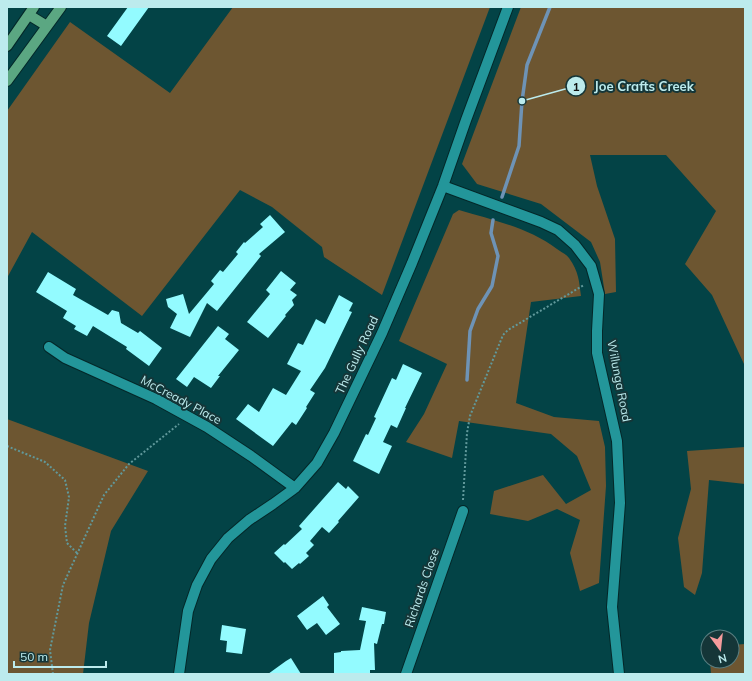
<svg xmlns="http://www.w3.org/2000/svg" width="752" height="681" font-family="Mulish,sans-serif">
  <style>
    .green { fill: #6d5631 }
    .lines { fill: none; stroke-linecap: round; stroke-linejoin: round }
    .stream { stroke: #6e93b6; stroke-width: 3.5 }
    .building { fill: #93fbff }
    .street-casing { stroke: #042728; stroke-width: 12 }
    .primary-casing { stroke: #042728; stroke-width: 12 }
    .path { stroke: #61999b; stroke-width: 2; stroke-dasharray: 2 2; stroke-linecap: butt }
    .street { stroke: #23969a; stroke-width: 10 }
    .primary { stroke: #5ba782; stroke-width: 10 }
    .labels { text-anchor: middle; stroke-width: 4; stroke-linejoin: round; paint-order: stroke }
    .street-label { font-size: 12px; fill: #bcebed; stroke: #153638 }
    .leader { fill: none; stroke: #bcebed; stroke-width: 1.5 }
    .callout-dot { fill: #bcebed; stroke: #153638; stroke-width: 1.5 }
    .mark-label { font-size: 12px; text-anchor: middle; font-weight: bold; fill: #111 }
    .callout-label { font-size: 13px; text-anchor: middle; font-weight: bold; fill: #bcebed; stroke: #153638; stroke-width: 4; stroke-linejoin: round; paint-order: stroke }
  </style>
  <rect width="100%" height="100%" fill="#034346"/>
  <path class="green" d="M233,7H490L382,295L324,257L322,247L272,207L240,190L142,316L32,232L7,278V111L70,22L170,93Z
    M521,7H745V377L744,364L712,295L685,264L716,211L666,155H590L597,186L615,239L616,292L605,294L600,262L591,242L541,204L477,184L462,164Z
    M459,210C493,220 529,228 557,249C561,252 566,254 569,258C579,272 579,281 581,296L531,302L516,403L554,417L599,421L605,447L606,486L599,583L580,591L570,553L580,520L557,509L528,521L490,514L494,491L543,475L566,504L591,490L577,456L551,434L459,421L452,458L406,442L424,414L447,364L399,341L453,214Z
    M7,419L148,471L111,531L89,623L83,674H7Z
    M745,447V484L709,480L702,573L695,595L684,587L678,538L691,489L687,451Z
    M745,644V674H711L710,661H732V645Z"/>
  <g class="lines">
    <path class="stream" d="M502,197L519,146L522,101L527,65L550,7
      M467,380L470,331L478,309L492,286L498,256L491,233L493,220"/>
  </g>
  <path class="building" d="M128,7H149L121,46L107,36Z
    M270,215L285,232L259,254L261,256L217,311L207,303L190,337L170,328L177,314L168,307L166,299L183,294L189,314L214,284L211,281L220,270L223,272L238,254L236,252L244,242L245,243L263,227L260,224Z
    M281,271L296,283L290,290L297,295L292,300L294,305L285,315L286,316L268,338L247,322L270,294L266,290Z
    M48,272L76,289L73,295L108,315L112,310L119,312L121,323L138,333L140,331L162,348L149,366L126,349L127,347L93,326L87,336L74,329L76,326L63,318L67,311L36,292Z
    M339,295L353,303L349,311L352,312L325,368L310,390L315,393L306,407L307,408L296,425L292,422L273,446L236,419L248,404L259,412L273,388L286,395L301,371L287,364L298,343L303,345L316,319L325,324Z
    M218,326L229,334L225,339L239,350L218,376H220L211,388L194,377L187,387L176,379Z
    M403,364L422,373L405,408H406L397,428L391,425L383,442L392,446L379,474L353,461L366,434L368,435L376,418L374,417L392,378L396,380Z
    M338,482L346,489L348,486L359,497L338,521L339,522L329,533L322,527L310,541L314,545L306,553L309,556L300,564L299,563L292,569L285,562L284,563L274,553L284,544L285,545L302,529L299,526Z
    M323,596L329,605L327,607L340,624L326,635L317,623L307,630L297,616Z
    M362,607L386,612L384,624H382L377,644L374,643L375,670H370V674H334V653L341,652V651L360,650L366,621L359,620Z
    M222,625L246,629L242,654L226,652L227,641L220,640Z
    M291,658L301,674H268L286,661Z"/>
  <g class="lines">
    <defs>
      <path id="street" d="M443,186L541,222L558,230L575,245L591,266L599,294L597,331V353L617,441L620,503L612,607L619,674
        M49,347L65,358L156,399L207,427L251,456L295,488
        M179,674L188,611L197,585L211,559L228,538L249,520L273,504L295,488L317,463L334,433L382,333L412,263L443,186L466,120L508,7
        M406,674L463,511"/>
      <path id="primary" d="M29,15L47,26
        M7,46L34,7
        M7,81L61,7"/>
    </defs>
    <use href="#street" class="street-casing"/>
    <use href="#primary" class="primary-casing"/>
    <path class="path" d="M7,446L45,462L65,480L69,497L65,526L67,543L77,553
      M463,500L467,433L470,416L503,335L508,330L584,285
      M53,674L50,650L63,585L104,495L129,464L179,424"/>
    <use href="#street" class="street"/>
    <use href="#primary" class="primary"/>
  </g>
  <g class="labels">
    <g class="street-label">
      <text transform="translate(357 355) rotate(-65)" y="4">The Gully Road</text>
      <text transform="translate(619 381) rotate(79)" y="4">Willunga Road</text>
      <text transform="translate(181 400) rotate(28)" y="4">McCready Place</text>
      <text transform="translate(422 588) rotate(-71)" y="4">Richards Close</text>
    </g>
  </g>
  <path class="leader" d="M522 101L576 86"/>
  <g class="callout-dot">
    <circle cx="522" cy="101" r="4"/>
    <circle cx="576" cy="86" r="10"/>
  </g>
  <g class="mark-label">
    <text x="576" y="91">1</text>
  </g>
  <g class="callout-label">
    <text x="644" y="91">Joe Crafts Creek</text>
  </g>
  <rect width="752" height="681" fill="none" stroke="#bcebed" stroke-width="16"/>
  <g transform="translate(720 649) rotate(165)"><circle r="19" fill="#153638" stroke="#587e80"/>
  <path d="M0-3L7 15L0 10L-7 15Z" fill="#f59b9c"/>
  <text y="-6" font-size="11" font-weight="bold" text-anchor="middle" fill="#bcebed">N</text>
  </g>
  <path d="M14 661v6h92v-6" fill="none" stroke="#bcebed" stroke-width="2"/>
  <text x="20" y="661" font-size="12" fill="#bcebed" stroke="#153638" stroke-width="3" paint-order="stroke">50 m</text>
</svg>
